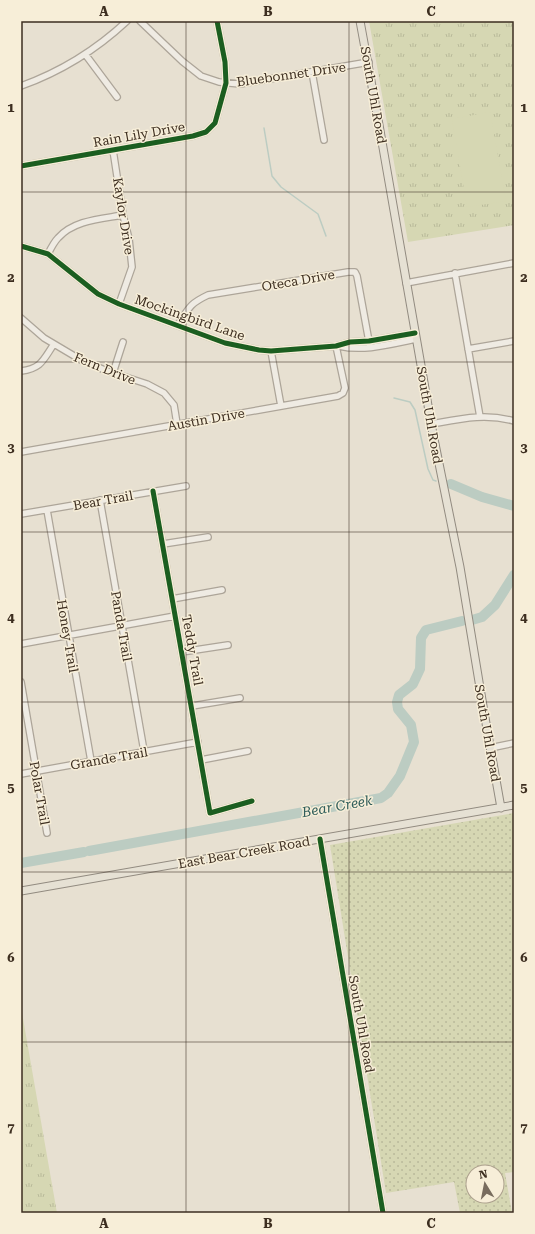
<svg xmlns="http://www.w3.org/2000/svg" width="535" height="1234" font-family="'Roboto Serif',serif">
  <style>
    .grass { fill: url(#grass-dots); fill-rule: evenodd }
    .park { fill: url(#park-tufts) }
    .garden { fill: #d6d7b3 }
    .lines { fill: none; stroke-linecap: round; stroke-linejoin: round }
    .stream { stroke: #bcccc2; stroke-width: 1.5 }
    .river { stroke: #bcccc2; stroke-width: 10 }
    .minor-casing { stroke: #ada599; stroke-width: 8 }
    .major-casing { stroke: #928b80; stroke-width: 9 }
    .minor { stroke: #efebe3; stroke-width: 5.5 }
    .major { stroke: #e6e1d4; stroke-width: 7 }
    .cycleway-casing { stroke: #f7eed8; stroke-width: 8 }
    .cycleway { stroke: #1b5e20; stroke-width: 5 }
    .grid { fill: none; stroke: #3d2e20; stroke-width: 1; stroke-opacity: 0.55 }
    .labels { text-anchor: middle; stroke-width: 3; stroke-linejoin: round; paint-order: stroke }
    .street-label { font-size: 13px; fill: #3d2e20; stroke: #f7eed8 }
    .water-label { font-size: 14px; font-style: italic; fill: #2f5d5a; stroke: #f7eed8 }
    .neatline { fill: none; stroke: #3d2e20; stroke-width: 1.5 }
    .grid-label { font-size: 13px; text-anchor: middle; font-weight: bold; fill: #3d2e20 }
  </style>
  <defs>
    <pattern id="grass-dots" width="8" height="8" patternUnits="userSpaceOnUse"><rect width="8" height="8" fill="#d6d7b3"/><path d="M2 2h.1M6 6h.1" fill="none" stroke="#b9b99a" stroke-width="1.8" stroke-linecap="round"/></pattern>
    <pattern id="park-tufts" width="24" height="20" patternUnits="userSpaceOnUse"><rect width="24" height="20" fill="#d6d7b3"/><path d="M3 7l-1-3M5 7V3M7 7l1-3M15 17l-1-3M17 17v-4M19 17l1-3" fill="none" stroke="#b9b99a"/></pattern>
  </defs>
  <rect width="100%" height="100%" fill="#e7e0d1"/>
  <path class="grass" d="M514,813V1172L505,1173L512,1213H460L454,1182L386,1193L330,845ZM473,1172H497V1196H473Z"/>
  <path class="park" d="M369,21H514V225L408,242Z
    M21,1007L57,1213H21Z"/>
  <path class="garden" d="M490,112L506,201L467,207L452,119Z"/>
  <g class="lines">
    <path class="stream" d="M264,128L272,176L281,187L318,214L326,236
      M394,398L410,402L415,410L428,469L433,480L436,481"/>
    <path class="river" d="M451,484L482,497L514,506
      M472,620L482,617L495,605L514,575
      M89,851L381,798L388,793L400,776L414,742L411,725L398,709L397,702L399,695L413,684L420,669L421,638L426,630L462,621
      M21,863L84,852"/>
    <defs>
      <path id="minor" d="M140,21L182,61L201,76L219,82L240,84L369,62
        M85,54L117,97
        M312,72L324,140
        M21,86C60,72 97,49 127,21
        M113,150L123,215L129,239L132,267L119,304
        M21,166L193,136L206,132L215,123L226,83L225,62L217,21
        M21,246L48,254L98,294L119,304L225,343L259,350L271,351L336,346L350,342L369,341L415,333
        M48,254C51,248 54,242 58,238C74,220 101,219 123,215
        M455,273L480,417
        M406,283L514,263
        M21,318L44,338L81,360L107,371L147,384L164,393L174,405L177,424
        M178,325C189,308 189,304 208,295L348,272H355L357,276L370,347
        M339,346C364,352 391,344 416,339
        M468,349L514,341
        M271,351L281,406
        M21,371C42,368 43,360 54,344
        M113,373L123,342
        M432,424C460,419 485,413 514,421
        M21,452L338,396L343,393L345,388L336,346
        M153,491L210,813L252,801
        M100,500L144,751
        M47,510L91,761
        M21,514L186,486
        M163,544L208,537
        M172,599L222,590
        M21,644L175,616
        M182,652L228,645
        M21,682L47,833
        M192,706L240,698
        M490,748L514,743
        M201,760L248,751
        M21,774L198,742
        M320,839L383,1213"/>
      <path id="major" d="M360,21L378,119L433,434L460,567L484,712L501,808
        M21,891L514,805"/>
    </defs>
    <use href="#minor" class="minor-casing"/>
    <use href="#major" class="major-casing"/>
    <use href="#minor" class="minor"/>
    <use href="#major" class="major"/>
    <defs>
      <path id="cycleway" d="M21,166L193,136L206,132L215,123L226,83L225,62L217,21
        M21,246L48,254L98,294L119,304L225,343L259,350L271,351L336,346L350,342L369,341L415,333
        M153,491L210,813L252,801
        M320,839L383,1213"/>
    </defs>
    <use href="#cycleway" class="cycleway-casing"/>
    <use href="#cycleway" class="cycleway"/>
  </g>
  <path class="grid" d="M186,21V1213M349,21V1213M21,192H514M21,362H514M21,532H514M21,702H514M21,872H514M21,1042H514"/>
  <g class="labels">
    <g class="street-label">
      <text transform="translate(291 74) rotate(-8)" y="5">Bluebonnet Drive</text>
      <text transform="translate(374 95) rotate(80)" y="5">South Uhl Road</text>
      <text transform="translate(139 134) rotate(-10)" y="5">Rain Lily Drive</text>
      <text transform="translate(124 216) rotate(81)" y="5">Kaylor Drive</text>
      <text transform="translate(298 280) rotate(-10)" y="5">Oteca Drive</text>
      <text transform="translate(190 317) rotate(19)" y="5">Mockingbird Lane</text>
      <text transform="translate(105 368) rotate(22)" y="5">Fern Drive</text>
      <text transform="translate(430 415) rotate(80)" y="5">South Uhl Road</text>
      <text transform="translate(206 419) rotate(-10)" y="5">Austin Drive</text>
      <text transform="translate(103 500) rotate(-10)" y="5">Bear Trail</text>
      <text transform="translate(122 626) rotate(80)" y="5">Panda Trail</text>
      <text transform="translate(68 636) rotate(80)" y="5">Honey Trail</text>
      <text transform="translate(193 650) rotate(80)" y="5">Teddy Trail</text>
      <text transform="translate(488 733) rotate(80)" y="5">South Uhl Road</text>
      <text transform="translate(109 758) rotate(-10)" y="5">Grande Trail</text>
      <text transform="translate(40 793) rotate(80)" y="5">Polar Trail</text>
      <text transform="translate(244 852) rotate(-10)" y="5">East Bear Creek Road</text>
      <text transform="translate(362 1024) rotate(80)" y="5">South Uhl Road</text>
    </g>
    <g class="water-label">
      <text transform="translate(337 806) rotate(-10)" y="5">Bear Creek</text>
    </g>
  </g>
  <rect width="535" height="1234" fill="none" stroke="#f7eed8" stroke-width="44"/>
  <g transform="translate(485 1184) rotate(350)"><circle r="19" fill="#f7eed8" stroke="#ada18e"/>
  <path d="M0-3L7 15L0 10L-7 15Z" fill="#786c5e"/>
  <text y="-6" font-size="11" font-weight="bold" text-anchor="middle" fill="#3d2e20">N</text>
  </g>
  <rect x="22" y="22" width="491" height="1190" class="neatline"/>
  <g class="grid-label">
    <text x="104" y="16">A</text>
    <text x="268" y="16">B</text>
    <text x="431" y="16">C</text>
    <text x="11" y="112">1</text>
    <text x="524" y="112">1</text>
    <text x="11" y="282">2</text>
    <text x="524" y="282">2</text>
    <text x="11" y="452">3</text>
    <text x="524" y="452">3</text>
    <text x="11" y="622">4</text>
    <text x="524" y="622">4</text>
    <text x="11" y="792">5</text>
    <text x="524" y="792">5</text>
    <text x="11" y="962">6</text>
    <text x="524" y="962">6</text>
    <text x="11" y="1132">7</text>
    <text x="524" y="1132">7</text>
    <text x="104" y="1228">A</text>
    <text x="268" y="1228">B</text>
    <text x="431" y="1228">C</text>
  </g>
</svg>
